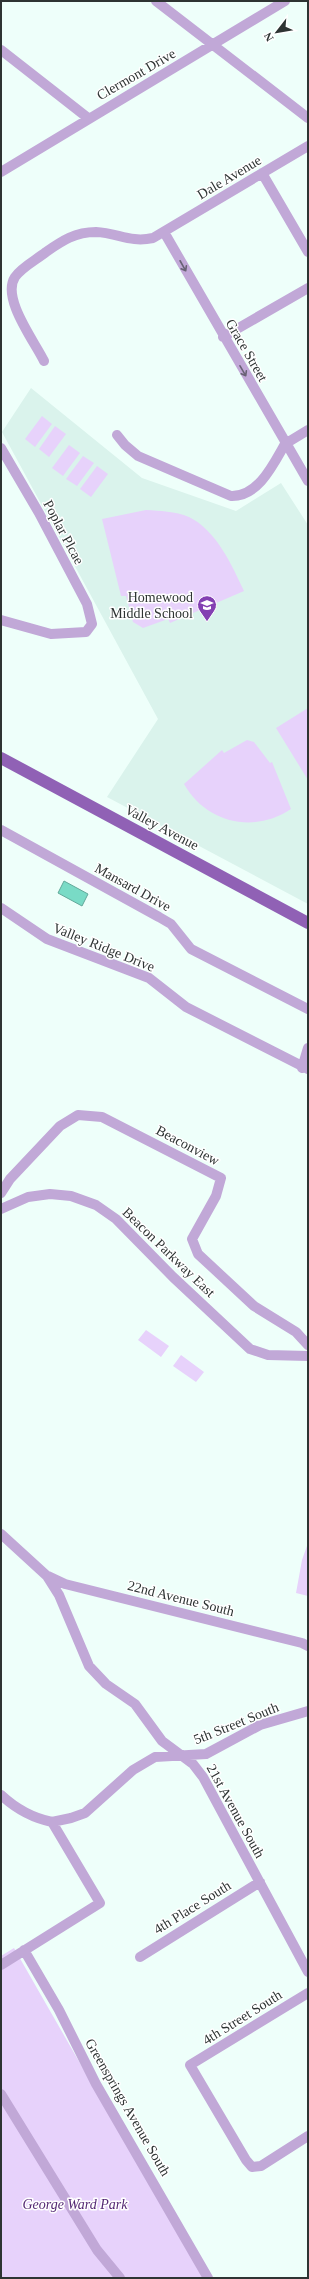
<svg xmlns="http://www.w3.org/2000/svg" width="309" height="2279" font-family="Georgia,serif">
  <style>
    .built { fill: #daf3ec }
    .green { fill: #e7d2fb }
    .water { fill: #79dbc6; stroke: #62a99a }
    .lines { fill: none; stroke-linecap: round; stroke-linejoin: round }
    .minor { stroke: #c1a8d7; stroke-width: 10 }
    .major { stroke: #9061b5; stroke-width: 12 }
    .oneway { stroke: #696275 }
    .labels { text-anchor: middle; stroke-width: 3; stroke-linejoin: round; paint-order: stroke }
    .street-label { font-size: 14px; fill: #2e3433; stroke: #fff }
    .poi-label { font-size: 14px; fill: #2e3433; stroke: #fff; text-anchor: end }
    .park-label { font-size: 14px; font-style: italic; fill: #542873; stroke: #fff }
  </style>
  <rect width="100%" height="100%" fill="#eefffa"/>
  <path class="built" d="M31,388L142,478L236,511L281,483L308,525V904L107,797L158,719L2,432Z"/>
  <path class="green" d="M42,416L52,424L35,447L25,439Z
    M55,426L66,434L49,457L39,449Z
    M69,445L80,453L63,476L52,468Z
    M83,456L94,463L77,486L66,479Z
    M97,466L108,474L91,497L80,489Z
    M146,510C160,511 175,511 189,517C216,530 232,565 244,591L170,623L168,619L143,628L133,622L126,596H121L102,519Z
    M308,708V780L276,728Z
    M247,740L254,742L270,763L272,762L291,809C254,834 206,823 184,784L222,750L224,753Z
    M146,1330L169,1346L161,1357L138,1340Z
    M181,1355L204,1372L196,1382L173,1366Z
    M308,1543V1596L296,1593L302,1560Z
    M14,1948L203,2278H1V1956Z"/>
  <path class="water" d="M64,881L88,894L82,906L58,893Z"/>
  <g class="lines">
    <path class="minor" d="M156,1L308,118
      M1,50L88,118
      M1,172L285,1
      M262,173L308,252
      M164,232L308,481
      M223,337L308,288
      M44,361C35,342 1,298 15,277C22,267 36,260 46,252C62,241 75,232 96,232C118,233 130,243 153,238L308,146
      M117,435L125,445L138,456L231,496C258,497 273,465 285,444
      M285,444L308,430
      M1,448L39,513L87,604L92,624L86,632L51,634L1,620
      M1,830L159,917L171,924L191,949L308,1009
      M1,908L47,939L149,978L186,1007L308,1069
      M302,1068L308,1048
      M1,1193L10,1179L60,1126L78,1115L102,1117L221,1178L216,1196L192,1239L198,1254L254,1306L296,1332L308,1345
      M1,1209L28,1197L50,1194L71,1196L96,1205L116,1219L173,1277L250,1349L268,1355L308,1356
      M1,1534L47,1576L59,1595L89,1666L106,1684L135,1704L162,1741L193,1764L203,1777L308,1972
      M48,1576L65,1584L302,1643L308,1646
      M1,1795C16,1809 32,1818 52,1822L100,1903L1,1965
      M52,1822L71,1818L85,1813L133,1770L155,1757L206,1754L260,1725L308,1711
      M24,1950L59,2010L96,2084L208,2278
      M140,1957L260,1882
      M308,1993L190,2065L246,2160L252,2167L261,2166L308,2136
      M1,2094L97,2250L120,2278"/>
    <path class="major" d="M1,758L308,923"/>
  </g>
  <defs><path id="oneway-shaft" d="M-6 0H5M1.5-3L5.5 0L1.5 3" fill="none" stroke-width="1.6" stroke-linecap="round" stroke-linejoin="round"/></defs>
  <g class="oneway">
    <use href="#oneway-shaft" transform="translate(183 266) rotate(61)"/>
    <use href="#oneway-shaft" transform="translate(243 371) rotate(60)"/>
  </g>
  <defs>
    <symbol id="school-pin" viewBox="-11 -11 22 30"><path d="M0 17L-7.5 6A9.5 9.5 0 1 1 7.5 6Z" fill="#833fb2" stroke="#fff"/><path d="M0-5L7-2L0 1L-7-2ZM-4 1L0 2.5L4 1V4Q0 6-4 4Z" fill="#fff"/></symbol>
  </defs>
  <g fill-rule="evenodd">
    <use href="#school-pin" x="196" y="594" width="22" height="30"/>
  </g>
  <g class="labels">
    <g class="street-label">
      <text transform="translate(136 74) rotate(-30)" y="5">Clermont Drive</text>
      <text transform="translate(229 177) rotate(-31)" y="5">Dale Avenue</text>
      <text transform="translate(247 350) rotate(60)" y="5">Grace Street</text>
      <text transform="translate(64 532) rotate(62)" y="5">Poplar Plcae</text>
      <text transform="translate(162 827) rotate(28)" y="5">Valley Avenue</text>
      <text transform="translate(133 887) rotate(29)" y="5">Mansard Drive</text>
      <text transform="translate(104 947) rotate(22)" y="5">Valley Ridge Drive</text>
      <text transform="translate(188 1145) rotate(28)" y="5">Beaconview</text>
      <text transform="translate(169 1252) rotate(44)" y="5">Beacon Parkway East</text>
      <text transform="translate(181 1598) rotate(14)" y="5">22nd Avenue South</text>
      <text transform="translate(236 1723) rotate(-22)" y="5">5th Street South</text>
      <text transform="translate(236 1811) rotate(61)" y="5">21st Avenue South</text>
      <text transform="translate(192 1907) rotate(-32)" y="5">4th Place South</text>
      <text transform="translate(242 2017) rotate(-32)" y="5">4th Street South</text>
      <text transform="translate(128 2107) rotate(60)" y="5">Greensprings Avenue South</text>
    </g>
    <g class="poi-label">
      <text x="193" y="602">Homewood<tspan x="193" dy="16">Middle School</tspan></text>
    </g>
    <g class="park-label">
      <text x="75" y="2209">George Ward Park</text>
    </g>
  </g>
  <rect width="309" height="2279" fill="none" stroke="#2e3433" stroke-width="4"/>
  <g transform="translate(277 32) rotate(239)" stroke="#ffffff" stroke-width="3" paint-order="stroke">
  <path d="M0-3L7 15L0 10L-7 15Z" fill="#2e3433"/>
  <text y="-6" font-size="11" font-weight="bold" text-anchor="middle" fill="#2e3433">N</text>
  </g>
</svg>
